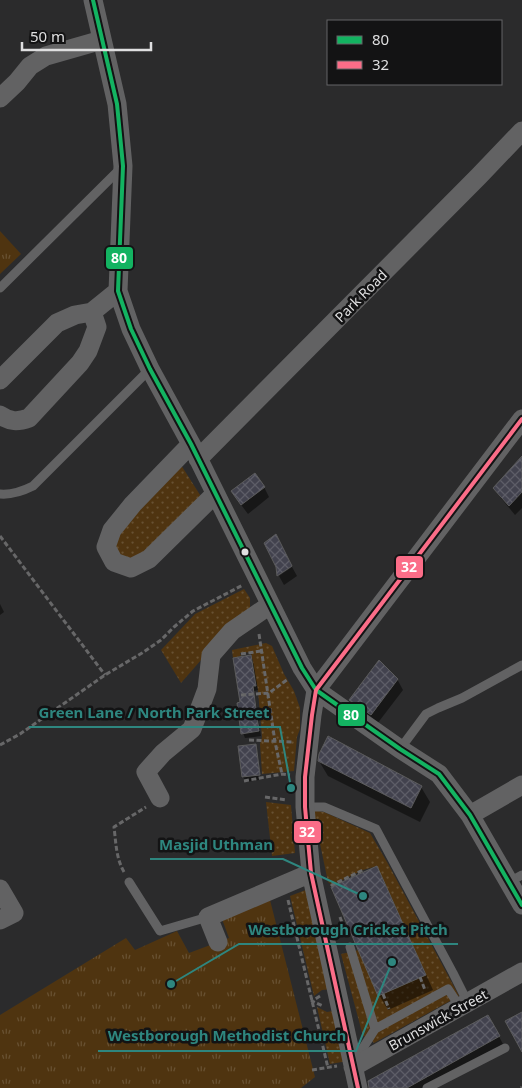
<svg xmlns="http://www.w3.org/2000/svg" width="522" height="1088" font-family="'Noto Sans',sans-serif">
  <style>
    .grass { fill: url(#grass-dots) }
    .park { fill: url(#park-tufts) }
    .shadow { fill: #0007 }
    .building { fill: url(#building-cross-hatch); stroke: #5b5b5c }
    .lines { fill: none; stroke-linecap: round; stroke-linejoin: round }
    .path { stroke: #676768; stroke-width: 3; stroke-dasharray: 5 2.5; stroke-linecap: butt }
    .lane { stroke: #626263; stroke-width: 9 }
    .street { stroke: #626263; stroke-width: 19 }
    .bus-1-casing { stroke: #131314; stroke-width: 8 }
    .bus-2-casing { stroke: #131314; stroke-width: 8 }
    .bus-1 { stroke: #13b361; stroke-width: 4 }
    .bus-2 { stroke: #fb6d88; stroke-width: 4 }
    .bus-dot { fill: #dfdfe0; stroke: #131314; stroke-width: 2 }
    .labels { text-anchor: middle; stroke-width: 5; stroke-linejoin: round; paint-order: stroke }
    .street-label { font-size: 14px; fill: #dfdfe0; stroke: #131314 }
    .leader { fill: none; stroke: #2e867f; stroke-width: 2 }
    .callout-dot { fill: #2e867f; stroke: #131314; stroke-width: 2 }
    .callout-label { font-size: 15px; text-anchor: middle; font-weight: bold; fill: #2e867f; stroke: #131314; stroke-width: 5; stroke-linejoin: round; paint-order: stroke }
    .line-badge { stroke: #131314; stroke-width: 2 }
    .badge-label { font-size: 14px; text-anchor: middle; font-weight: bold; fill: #fff }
  </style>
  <defs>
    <pattern id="grass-dots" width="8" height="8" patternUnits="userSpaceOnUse" patternTransform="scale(1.25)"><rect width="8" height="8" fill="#4f3410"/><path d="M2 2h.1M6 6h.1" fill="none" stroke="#685132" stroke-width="1.8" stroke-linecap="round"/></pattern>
    <pattern id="park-tufts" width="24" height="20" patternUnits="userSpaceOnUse" patternTransform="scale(1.25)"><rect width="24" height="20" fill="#4f3410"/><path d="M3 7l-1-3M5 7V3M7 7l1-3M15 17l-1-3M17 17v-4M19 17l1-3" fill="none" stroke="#685132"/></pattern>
    <pattern id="building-cross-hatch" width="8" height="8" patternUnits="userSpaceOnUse" patternTransform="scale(1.25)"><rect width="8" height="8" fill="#42424e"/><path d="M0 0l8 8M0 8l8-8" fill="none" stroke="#5d5d67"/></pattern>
  </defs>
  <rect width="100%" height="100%" fill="#2b2b2c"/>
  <path class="grass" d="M181,465L202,498L146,555L129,563L112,546L118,532Z
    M244,589L250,598V613L229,628L181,683L161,650L195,614Z
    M266,643L272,646L284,674L294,691L300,708V729L297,737L294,771L262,774L260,744L262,737L258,691L251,652L240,653L241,656L233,658L232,650Z
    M266,802L291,805L295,853L272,856Z
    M313,810L324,812L370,833L387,862L459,996L374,1043L369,1038L363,1036L341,954L359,950L377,866L363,870L332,885L328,882Z
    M311,888L333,989L322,990L314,996L290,896Z
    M317,1007L327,1012L338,1010L348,1061L330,1064Z"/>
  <path class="park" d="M0,231L21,254L0,274Z
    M270,900L315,1077L301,1088H0V1015L126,938L135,950L177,931L189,953L229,938L222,919Z"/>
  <path class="shadow" d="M522,471V508L515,515L501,498L495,488Z
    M264,487L269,497L248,514L239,502Z
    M292,567L297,576L284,585L279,576Z
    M0,604L4,612L0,615Z
    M251,656L253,661L258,690L254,691L261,736L245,738L243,733L241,703Z
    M397,679L403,690L377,724L357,710L351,700Z
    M255,745L257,748H255L259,780L246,782L243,777L239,747Z
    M319,761L421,787L430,802L420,822L328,776Z
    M376,868L385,883L433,990L388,1010L379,995Z
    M493,1025L504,1046L428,1088H372Z"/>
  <path class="building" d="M522,456V492L509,506L493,488Z
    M255,473L265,487L241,505L231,491Z
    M276,534L292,566L277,576L276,567L264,543Z
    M251,655L256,686H253L259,731L241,734L237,703L240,702L233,658Z
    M379,660L398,679L371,715L349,700Z
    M328,736L422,786L411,808L318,761L319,754Z
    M256,744L260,775L242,777L238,746Z
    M377,866L426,975L378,996L331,887Z
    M522,1012V1052L505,1021Z
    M488,1015L500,1036L407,1088H369L368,1081Z"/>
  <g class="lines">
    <path class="path" d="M0,536L105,675
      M259,634L275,742L282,774
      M241,654L261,651
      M241,695L269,693L288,679
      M249,740L293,742
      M0,745L20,734L105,675L142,653L161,640L174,627L193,611L243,585
      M244,781L282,774L290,775
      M265,797L287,800
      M124,872C116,858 116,843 114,827L146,807
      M331,884L332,885L363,870
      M288,900L328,1068
      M340,917L347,937
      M420,977L425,990
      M383,994L389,1009
      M320,996L312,1001L323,1006
      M312,1070L337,1066
      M521,1088L522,1087"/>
    <path class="lane" d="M0,288L121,168
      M0,494C11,495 23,491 33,486L150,369
      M400,749L426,714L438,708L462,698L522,665
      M305,807H324L376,829L453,973L468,1003
      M129,882L160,931L208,917
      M509,882L522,875
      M350,947L375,1029L354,1062
      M375,1029L448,989L460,1007
      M427,1088L505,1048"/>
    <path class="street" d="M93,0L117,104L123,166L118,291L131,329L150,369L191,444L302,668L316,690L400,749L439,774L470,815L522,905
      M0,98L17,82L30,66L46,56L102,40
      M0,380L57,323L75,315L92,312L118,291
      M0,415C10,422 18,422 29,418L80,363L88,351L97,327L92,312
      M191,444L133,504L112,530L106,547L114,562L131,568L149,559L215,494
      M198,459L479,176L522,131
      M160,798L146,772L163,753L192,729L207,689L211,655L232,631L270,605
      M470,815L522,785
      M0,889L14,913L0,920
      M218,942L208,917L311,873
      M353,1067L522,972
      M358,1088L311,873L305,807V777L312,715L316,690L522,419"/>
    <defs>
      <path id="bus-1" d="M93,0L117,104L123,166L118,291L131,329L150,369L191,444L302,668L316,690L400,749L439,774L470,815L522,905"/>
      <path id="bus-2" d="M358,1088L311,873L305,807V777L312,715L316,690L522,419"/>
    </defs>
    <use href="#bus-1" class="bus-1-casing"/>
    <use href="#bus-2" class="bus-2-casing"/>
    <use href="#bus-1" class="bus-1"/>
    <use href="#bus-2" class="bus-2"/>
  </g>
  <circle class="bus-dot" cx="245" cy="552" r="4.5"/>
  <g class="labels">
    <g class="street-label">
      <text transform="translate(361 296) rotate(-45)" y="5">Park Road</text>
      <text transform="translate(438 1020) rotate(-29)" y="5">Brunswick Street</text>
    </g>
  </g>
  <path class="leader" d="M291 788L280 727H29M363 896L283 859H150M171 984L239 944H458M392 962L356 1051H98"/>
  <g class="callout-dot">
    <circle cx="291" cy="788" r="5"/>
    <circle cx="363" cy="896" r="5"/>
    <circle cx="171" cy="984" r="5"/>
    <circle cx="392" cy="962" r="5"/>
  </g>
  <g class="callout-label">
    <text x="154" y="718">Green Lane / North Park Street</text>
    <text x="216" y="850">Masjid Uthman</text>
    <text x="348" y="935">Westborough Cricket Pitch</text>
    <text x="227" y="1041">Westborough Methodist Church</text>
  </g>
  <g class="line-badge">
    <rect x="105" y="246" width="29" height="24" rx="5" fill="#13b361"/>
    <rect x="395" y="555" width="29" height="24" rx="5" fill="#fb6d88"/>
    <rect x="337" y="703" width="29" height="24" rx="5" fill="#13b361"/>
    <rect x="293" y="820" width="29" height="24" rx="5" fill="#fb6d88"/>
  </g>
  <g class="badge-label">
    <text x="119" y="263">80</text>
    <text x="409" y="572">32</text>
    <text x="351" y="720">80</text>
    <text x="307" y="837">32</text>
  </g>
  <rect x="327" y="20" width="175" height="65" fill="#131314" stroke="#656566"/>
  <rect x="337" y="36" width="25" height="8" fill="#13b361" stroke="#656566"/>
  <text x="372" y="45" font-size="15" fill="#dfdfe0">80</text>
  <rect x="337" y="61" width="25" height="8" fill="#fb6d88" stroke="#656566"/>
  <text x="372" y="70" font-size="15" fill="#dfdfe0">32</text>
  <path d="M22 42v8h129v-8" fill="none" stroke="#dfdfe0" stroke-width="2.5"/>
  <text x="30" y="42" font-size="15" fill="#dfdfe0" stroke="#131314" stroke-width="4" paint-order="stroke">50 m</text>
</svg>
